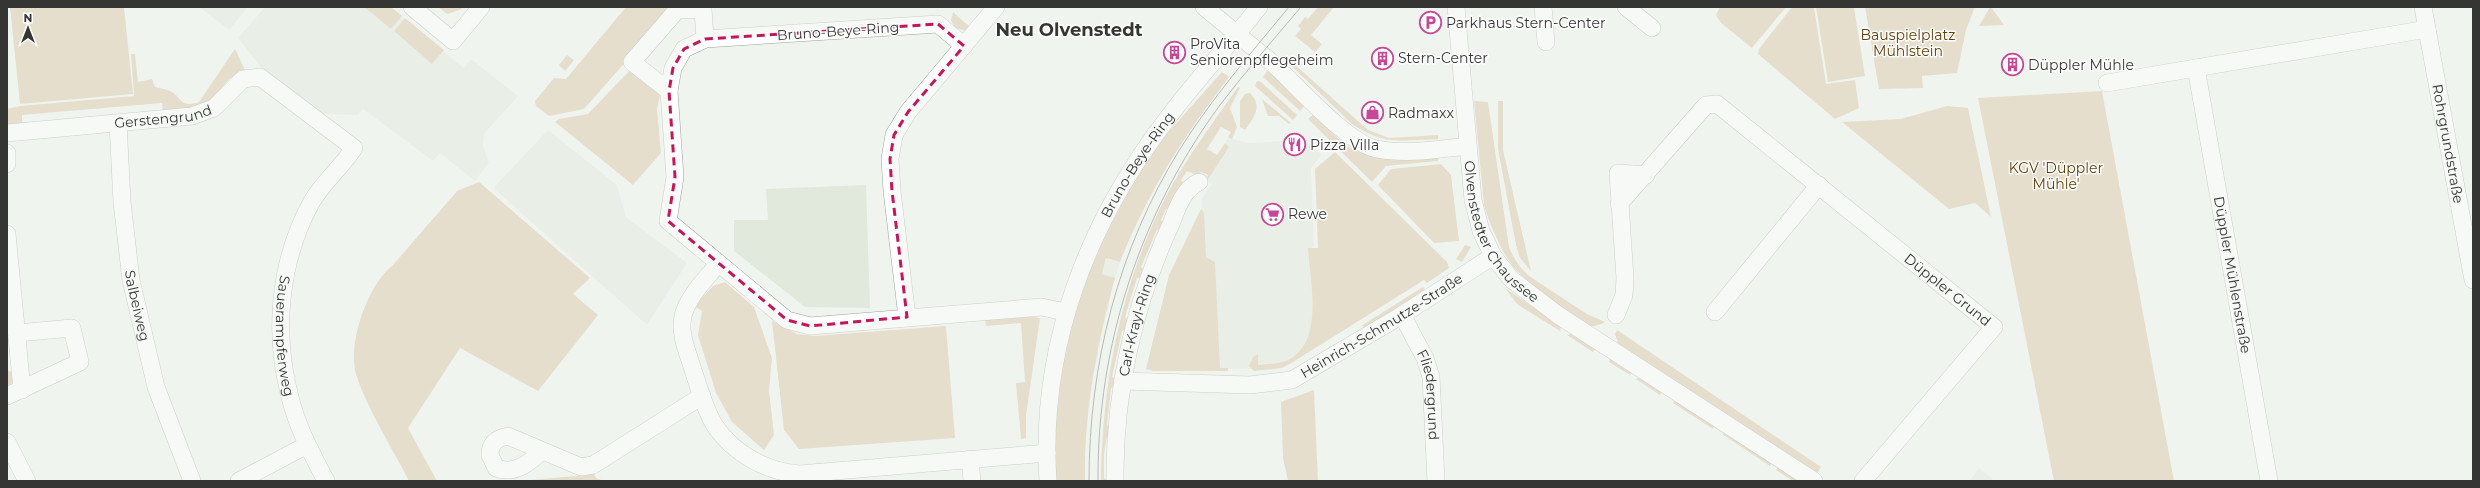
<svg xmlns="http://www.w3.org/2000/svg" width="2480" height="488" font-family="Montserrat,sans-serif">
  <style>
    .built { fill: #e1e9dd }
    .green { fill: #dac3a5 }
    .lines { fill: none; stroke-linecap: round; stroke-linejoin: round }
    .minor-casing { stroke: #9ea19c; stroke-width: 18 }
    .minor { stroke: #fff; stroke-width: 17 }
    .tram { stroke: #717370; stroke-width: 1 }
    .marked { fill: none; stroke: #c2185b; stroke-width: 3; stroke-dasharray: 8 5; stroke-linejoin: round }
    .labels { text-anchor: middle; stroke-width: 3; stroke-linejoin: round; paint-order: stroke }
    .poi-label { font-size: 14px; fill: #353634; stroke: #fff; text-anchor: start }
    .street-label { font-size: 14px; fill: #353634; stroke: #fff }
    .park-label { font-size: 14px; fill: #604009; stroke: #fff }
    .district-label { font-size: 18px; font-weight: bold; fill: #353634; stroke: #fff }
  </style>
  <rect width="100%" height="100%" fill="#f0f4ee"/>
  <path class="built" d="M199,7H248L229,30Z
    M265,7H389L464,68L471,59L518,96L484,134L483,146L489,163L475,181L440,153L433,161L363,109L358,115L322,114L263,70L238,38Z
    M548,130L617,185L626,217L687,263L647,325L493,188Z
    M1228,137L1247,143L1304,140L1322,155L1311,168L1314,246L1310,250L1315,321L1305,355L1282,368L1272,370L1150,366L1202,220V198L1212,184L1205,180L1229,146L1225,143Z
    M866,185L870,308L805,307L734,251V220H768L766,189Z
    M1107,258L1120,262L1115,278L1102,274Z
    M1979,468L1995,481H1969Z"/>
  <path class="green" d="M10,7H124L133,94L20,104Z
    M364,7H391L402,16L391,29Z
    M438,7H460L462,9L447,14Z
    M626,7H674L584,109L549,116L536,106L535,101L554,78L566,79Z
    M1318,7H1334L1311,35L1322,44L1315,52L1295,36L1301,29L1298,26L1305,17L1308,19Z
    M1720,7H1786L1752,48L1721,23L1716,15Z
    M1792,7H1814L1826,84L1855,80L1859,108L1835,119L1758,54L1759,49Z
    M1816,7H1854L1865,76L1828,82Z
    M1865,7H1975L1966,30L1957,73L1922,76L1923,88L1879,89Z
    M1990,7H1991L2004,25L1979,26Z
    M953,12L971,28L967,31L955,28L951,20Z
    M405,18L444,50L432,64L394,31Z
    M235,49L245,70L229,79L214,97L200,108L163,112L162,103L22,115V125L7,126V109L20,106L134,96L131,54H135L138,82L152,79L155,87C159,88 164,89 168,90C183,96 178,109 199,102Z
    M567,55L574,60L565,71L559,65Z
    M1284,55L1368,130L1389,138L1438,135V139C1401,140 1385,146 1352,124L1281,56Z
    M632,68L661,90L657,109L661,153L633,185L555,122L559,119L588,114Z
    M1268,70L1306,104L1300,111L1263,77Z
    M1222,72L1229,77C1182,139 1149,190 1120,262L1106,258L1102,274L1115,278C1097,345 1084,412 1085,481H1055V411L1072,314L1101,237L1148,155Z
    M1257,81L1261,82L1297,115L1293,120L1255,86Z
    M1238,87L1240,88L1230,108L1237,127L1232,139L1228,137L1231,132L1221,127L1207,149L1217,155L1225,143L1229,147L1208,179L1205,180L1208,175L1201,172L1198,176L1187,171L1181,180L1184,184L1172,207L1166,209L1161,220L1164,224L1162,228L1157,230L1141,267L1145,272L1143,278H1137L1125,317L1130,322L1128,329L1122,331L1112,377L1117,380L1116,386L1111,388L1107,425L1112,428C1111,435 1107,436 1106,442C1103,453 1104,466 1104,478L1108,481H1101C1102,374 1125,262 1181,170C1199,141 1219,114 1238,87Z
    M2102,91L2174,481H2054L1978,98Z
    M1250,93C1263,106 1254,118 1245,130L1240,127V101L1245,94Z
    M1262,99L1291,123L1289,124L1279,116H1268Z
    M1474,101L1488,102L1509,247C1514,259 1520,268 1529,276L1587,314L1605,322C1600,325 1593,327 1587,326C1576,323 1517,274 1511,264C1499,246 1490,225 1484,205Z
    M1498,101H1503V150L1531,271L1520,258L1516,245L1498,149Z
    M1947,106L1968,108L1991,217L1975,203L1949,209L1842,122L1901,119Z
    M1314,114C1327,127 1341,145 1359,152C1384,162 1412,158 1438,157V161L1386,166L1372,182L1308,119Z
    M1335,152L1447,262L1449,268L1427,283L1424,280L1293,362L1282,368L1254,371L1249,366L1253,357L1258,354V365C1268,364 1277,364 1286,361C1325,344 1310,282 1308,248H1318L1315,169Z
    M1441,164L1451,175L1459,241L1434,243L1378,185L1391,169Z
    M479,182L590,278L573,294L598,315L538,391L460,348L408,428L437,481H409C393,449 366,407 356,374C347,343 368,284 393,265L457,191Z
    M1201,209L1204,212L1206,257L1215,262L1220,368H1228V371H1153L1146,369L1169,275Z
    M1465,245L1471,247L1462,262L1456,259Z
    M725,282L754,307L772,358L769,390L774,435L764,450L732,422L716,393L698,335L702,311L694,306L713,286Z
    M1423,287L1425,290L1366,327L1361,326Z
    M1505,288L1561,326L1560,331L1517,304Z
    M1031,317L1040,318L1026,416V438L1021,439L1016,383L1025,382L1021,323L986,326L985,320Z
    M772,321L797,334L814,336L946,326L955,438L799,449L784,430Z
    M1617,330L1821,467L1816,475L1619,346L1615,334Z
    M1573,333L1596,347L1593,352L1567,335Z
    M1612,356L1634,370L1630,375L1609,362Z
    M7,370L12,372L14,382L7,386Z
    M1642,377L1663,391L1660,395L1636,379Z
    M1314,390L1318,481H1288L1283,458L1281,402Z
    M1677,399L1715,424L1713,429L1673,403Z
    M1727,432L1772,461L1770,466L1722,434Z
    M1779,466L1803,481H1793L1776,470Z
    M593,471L596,478L604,481H519L587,475Z"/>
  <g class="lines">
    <defs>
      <g id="minor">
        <path d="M412,7L453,41L481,7"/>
        <path d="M1204,7C1226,25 1248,43 1270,61C1295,83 1346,143 1377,149C1406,155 1439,149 1468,146"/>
        <path id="s1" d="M1456,7L1473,200L1481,231L1493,256L1511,279L1558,315L1814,481"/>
        <path d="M1543,7L1546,42"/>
        <path d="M1626,7L1652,28"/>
        <path id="s2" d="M2423,7L2473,280"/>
        <path d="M964,46L938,24L705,39L684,49L673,68L669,91L675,177L668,221L787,320L810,326L1042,307L1065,312"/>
        <path id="s3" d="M2196,68L2269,481"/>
        <path d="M2107,83L2427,29"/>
        <path d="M669,91L632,62L677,10L703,9L705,39"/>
        <path id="s4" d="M118,123L122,202L131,280L156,387L192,481"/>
        <path id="s5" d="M7,133L192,116L214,108L243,79L260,77L354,148C342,167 322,183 311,203C279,262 273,333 290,397C297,427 312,454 326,481"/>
        <path d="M7,153V164"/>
        <path id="s6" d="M1619,204L1706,105L1717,104L1994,327L1863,481"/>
        <path d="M7,234L22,390"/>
        <path d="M718,264C705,280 688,296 683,316C679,334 688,353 693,370C699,388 705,410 715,426C734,454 767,472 800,474L1047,453"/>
        <path d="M1715,312L1819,185"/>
        <path id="s7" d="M1402,315L1425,358L1431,377L1436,481"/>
        <path d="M1616,315L1624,295L1625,278L1618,173L1646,175"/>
        <path d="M907,317L892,191L890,159L894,135L908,112L996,7"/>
        <path id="s8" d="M1123,381L1250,385L1292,380L1402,315L1493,256"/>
        <path d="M7,396L80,362L72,328L17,333"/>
        <path d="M7,442L27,481"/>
        <path d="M542,451C529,463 515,475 496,468L490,455C490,443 497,438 508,436L581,467L593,465L702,396"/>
        <path d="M970,459L972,481"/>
        <path d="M239,481L307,445"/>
        <path id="s9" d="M1048,481C1039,348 1087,223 1167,119C1196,80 1229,45 1259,7"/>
        <path id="s10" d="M1115,481C1114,393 1134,304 1171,224C1177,209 1183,189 1199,182"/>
      </g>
    </defs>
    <use href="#minor" class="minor-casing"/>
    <use href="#minor" class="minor"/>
    <path class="tram" d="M1089,481C1089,364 1118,249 1180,149C1212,98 1251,53 1289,7
      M1098,481C1097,345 1140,214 1220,105C1246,71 1274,39 1301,7"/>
  </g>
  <path d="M0 0H2480V488H0ZM938,24L964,46L908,112L894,135L890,159L892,191L907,317L810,326L787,320L668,221L675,177L669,91L673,68L684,49L705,39Z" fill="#f0f4ee" fill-opacity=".55" fill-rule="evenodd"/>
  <path class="marked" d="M938,24L964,46L908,112L894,135L890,159L892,191L907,317L810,326L787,320L668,221L675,177L669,91L673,68L684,49L705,39Z"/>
  <defs>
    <symbol id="parking-ring" viewBox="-11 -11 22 22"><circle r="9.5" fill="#fff" stroke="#c54897" stroke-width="1.5"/><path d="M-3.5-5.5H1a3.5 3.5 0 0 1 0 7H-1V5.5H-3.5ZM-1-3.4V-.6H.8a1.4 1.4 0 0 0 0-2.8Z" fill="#c54897"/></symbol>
    <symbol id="building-ring" viewBox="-11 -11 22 22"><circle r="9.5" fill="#fff" stroke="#c54897" stroke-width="1.5"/><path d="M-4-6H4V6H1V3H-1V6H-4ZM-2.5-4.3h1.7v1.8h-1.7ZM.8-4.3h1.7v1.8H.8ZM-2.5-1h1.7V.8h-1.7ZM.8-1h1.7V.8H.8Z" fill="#c54897"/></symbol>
    <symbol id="shop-ring" viewBox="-11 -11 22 22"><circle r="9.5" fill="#fff" stroke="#c54897" stroke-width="1.5"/><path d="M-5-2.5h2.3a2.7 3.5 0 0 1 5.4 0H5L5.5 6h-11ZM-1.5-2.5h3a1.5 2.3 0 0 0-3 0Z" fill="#c54897"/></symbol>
    <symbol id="restaurant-ring" viewBox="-11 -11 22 22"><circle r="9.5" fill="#fff" stroke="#c54897" stroke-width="1.5"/><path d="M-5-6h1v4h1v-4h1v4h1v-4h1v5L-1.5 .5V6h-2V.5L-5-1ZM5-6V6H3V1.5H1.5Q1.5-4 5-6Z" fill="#c54897"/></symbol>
    <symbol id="supermarket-ring" viewBox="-11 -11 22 22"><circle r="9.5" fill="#fff" stroke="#c54897" stroke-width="1.5"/><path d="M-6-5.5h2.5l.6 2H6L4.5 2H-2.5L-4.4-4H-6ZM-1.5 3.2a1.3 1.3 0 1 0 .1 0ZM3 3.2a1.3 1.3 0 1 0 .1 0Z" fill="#c54897"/></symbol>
  </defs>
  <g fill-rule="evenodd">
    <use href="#parking-ring" x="1418" y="10" width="25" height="25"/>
    <use href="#building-ring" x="1162" y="40" width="25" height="25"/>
    <use href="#building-ring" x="1370" y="46" width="25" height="25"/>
    <use href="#building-ring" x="2000" y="52" width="25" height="25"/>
    <use href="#shop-ring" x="1360" y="100" width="25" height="25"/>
    <use href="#restaurant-ring" x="1282" y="132" width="25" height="25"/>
    <use href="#supermarket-ring" x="1260" y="202" width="25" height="25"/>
  </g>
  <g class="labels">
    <g class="poi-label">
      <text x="1446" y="28">Parkhaus Stern-Center</text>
      <text x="1190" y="49">ProVita<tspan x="1190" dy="16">Seniorenpflegeheim</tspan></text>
      <text x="1398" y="63">Stern-Center</text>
      <text x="2028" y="70">Düppler Mühle</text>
      <text x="1388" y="118">Radmaxx</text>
      <text x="1310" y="150">Pizza Villa</text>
      <text x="1288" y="219">Rewe</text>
    </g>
    <g class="street-label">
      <text transform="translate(838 31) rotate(-4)" y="5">Bruno-Beye-Ring</text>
      <text dy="5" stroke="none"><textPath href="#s5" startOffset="157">Gerstengrund</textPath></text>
      <text dy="5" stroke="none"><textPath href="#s2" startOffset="139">Rohrgrundstraße</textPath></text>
      <text dy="5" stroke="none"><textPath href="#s9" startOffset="335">Bruno-Beye-Ring</textPath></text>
      <text dy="5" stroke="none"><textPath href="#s1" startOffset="235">Olvenstedter Chaussee</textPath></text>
      <text dy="5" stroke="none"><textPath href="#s3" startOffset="210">Düppler Mühlenstraße</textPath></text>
      <text dy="5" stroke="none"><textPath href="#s6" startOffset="439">Düppler Grund</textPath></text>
      <text dy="5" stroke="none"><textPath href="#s4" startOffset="184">Salbeiweg</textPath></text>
      <text dy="5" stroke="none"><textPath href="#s10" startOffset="158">Carl-Krayl-Ring</textPath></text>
      <text dy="5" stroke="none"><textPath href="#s8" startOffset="274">Heinrich-Schmutze-Straße</textPath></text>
      <text dy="5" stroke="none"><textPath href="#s5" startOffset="593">Sauerampferweg</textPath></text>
      <text dy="5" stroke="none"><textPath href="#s7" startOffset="86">Fliedergrund</textPath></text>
    </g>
    <g class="park-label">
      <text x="1908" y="40">Bauspielplatz<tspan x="1908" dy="16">Mühlstein</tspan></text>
      <text x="2056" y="173">KGV 'Düppler<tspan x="2056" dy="16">Mühle'</tspan></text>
    </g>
    <g class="district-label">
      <text x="1069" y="36">Neu Olvenstedt</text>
    </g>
  </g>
  <rect width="2480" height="488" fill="none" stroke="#353634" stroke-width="16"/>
  <g transform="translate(28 28)" stroke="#ffffff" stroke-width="3" paint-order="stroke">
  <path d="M0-3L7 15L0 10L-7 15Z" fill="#353634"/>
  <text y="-6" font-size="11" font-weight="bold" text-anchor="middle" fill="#353634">N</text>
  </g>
</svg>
